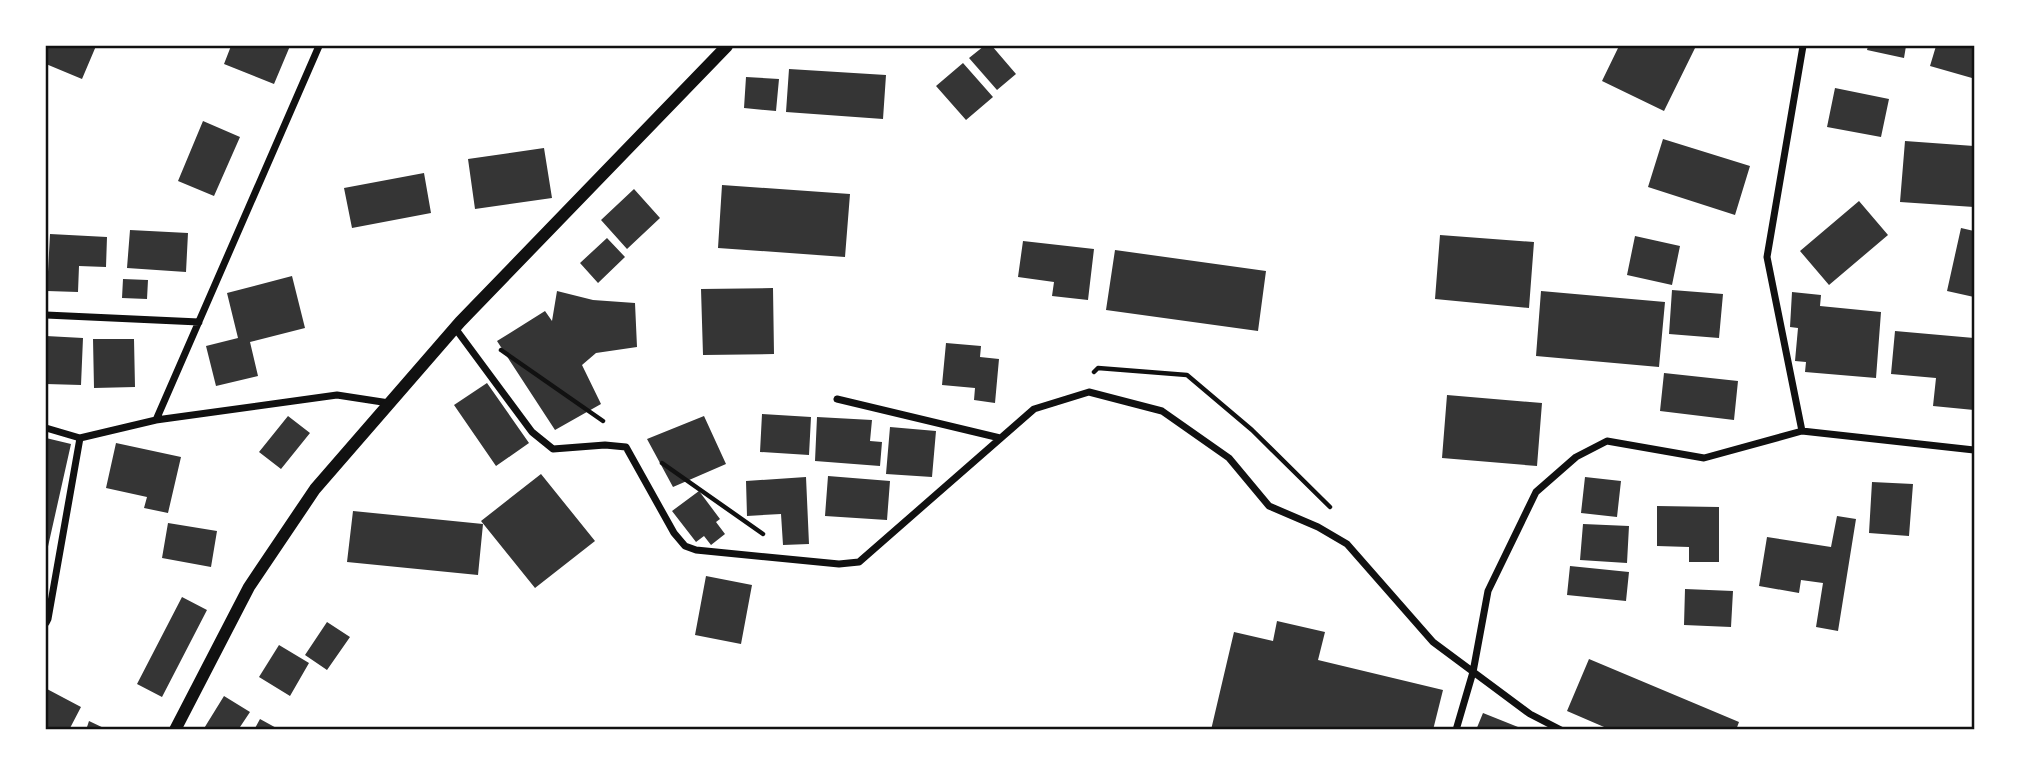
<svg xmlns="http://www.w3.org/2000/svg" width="2020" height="775" font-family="Rubik,sans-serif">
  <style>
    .building { fill: #353535 }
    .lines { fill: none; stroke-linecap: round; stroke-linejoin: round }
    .path { stroke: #111; stroke-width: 4.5 }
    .minor { stroke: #111; stroke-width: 7 }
    .tertiary { stroke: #111; stroke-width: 12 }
    .neatline { fill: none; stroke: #111; stroke-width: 2.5 }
  </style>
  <rect width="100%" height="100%" fill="#fff"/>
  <path class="building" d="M46,46H96L82,79L46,64Z
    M231,46H290L274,84L224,64Z
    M984,46H992L1016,74L997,90L969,58Z
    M1619,46H1696L1664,111L1602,81Z
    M1868,46H1906L1904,58L1867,50Z
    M1936,46H1974V67L1972,78L1930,66Z
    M963,63L993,97L966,120L936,86Z
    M789,69L886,75L883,119L786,112Z
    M746,77L779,79L776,111L744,108Z
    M1835,88L1889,99L1881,137L1827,127Z
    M203,121L240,137L214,196L178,181Z
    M1663,139L1750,166L1735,215L1648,187Z
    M1905,141L1974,146V207L1900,202Z
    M544,148L552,198L475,209L468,159Z
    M424,173L431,213L352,228L344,188Z
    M722,185L850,194L845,257L718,248Z
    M634,189L660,218L627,249L601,220Z
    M1859,201L1888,235L1829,285L1800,251Z
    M1961,228L1974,231V297L1947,291Z
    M130,230L188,233L186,272L127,268Z
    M50,234L107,237L106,267L79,266L78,292L47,291Z
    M1440,235L1534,242L1529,308L1435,299Z
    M1635,236L1680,246L1672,285L1627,275Z
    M607,238L625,257L598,283L580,263Z
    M1023,241L1094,249L1088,300L1052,296L1054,282L1018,277Z
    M1115,250L1266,271L1258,331L1106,310Z
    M292,276L305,328L250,342L258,376L216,386L206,346L238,338L227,293Z
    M123,279L148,280L147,299L122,298Z
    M773,288L774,354L703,355L701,289Z
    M1672,290L1723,294L1719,338L1669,334Z
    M557,291L593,300L635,303L637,347L596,353L582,365L601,404L555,430L497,341L545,311L552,321Z
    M1541,291L1665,302L1659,367L1536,356Z
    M1792,292L1821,295L1820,306L1881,312L1876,378L1805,372L1806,362L1795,361L1798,328L1790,327Z
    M1895,331L1974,338V410L1933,406L1936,378L1891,374Z
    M46,336L83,338L81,385L46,384Z
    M93,339H134L135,387L94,388Z
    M946,343L981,346L980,357L999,359L995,403L974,400L975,388L942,385Z
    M1664,373L1738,381L1734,420L1660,411Z
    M487,383L529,443L496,466L454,405Z
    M1447,395L1542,403L1537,466L1442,458Z
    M762,414L811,417L809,455L760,452Z
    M288,416L310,433L281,469L259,452Z
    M704,416L726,464L673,487L647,439Z
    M817,417L872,420L870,441L882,442L880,466L815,461Z
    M890,427L936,431L932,477L886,474Z
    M46,438L71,444L47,551H46Z
    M116,443L181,457L168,513L144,508L147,497L106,488Z
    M541,474L595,541L535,588L481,521Z
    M828,476L890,481L887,520L825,516Z
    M806,477L809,544L783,545L781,514L747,516L746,481Z
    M1585,477L1621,481L1617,517L1581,513Z
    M1872,482L1913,484L1909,536L1869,533Z
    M699,491L720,519L716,522L725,534L711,545L704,536L696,542L672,511Z
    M1657,506L1719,507V562H1689V547L1657,546Z
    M353,511L483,524L478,575L347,562Z
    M1837,516L1856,519L1838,631L1816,627L1823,583L1801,580L1799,593L1759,586L1767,537L1831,547Z
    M168,523L217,531L211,567L162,558Z
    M1583,524L1629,526L1627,563L1580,560Z
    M1570,566L1629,572L1626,601L1567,595Z
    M706,576L752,585L741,644L695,635Z
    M1685,589L1733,591L1731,627L1684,625Z
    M182,597L207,610L162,697L137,684Z
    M1277,621L1325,632L1318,660L1443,690L1433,730H1211L1234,632L1273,641Z
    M327,622L350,637L327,670L305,655Z
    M279,645L309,663L290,696L259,677Z
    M1589,659L1739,722L1736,730H1611L1567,711Z
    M47,689L81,707L69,730H46Z
    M224,696L250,712L238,730H203Z
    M1483,713L1523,729V730H1476Z
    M260,719L280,730H254Z
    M89,721L108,730H86Z"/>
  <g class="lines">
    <path class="path" d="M501,350L603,421
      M1094,372L1098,368L1187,375L1252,430L1330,507
      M662,463L763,534"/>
    <path class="minor" d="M319,46L156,420L337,395L389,403
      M46,315L199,322
      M455,328L532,432L553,449L605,445L626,447L674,533L685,546L696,550L839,564L859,562L1034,409L1089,392L1162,411L1229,458L1269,506L1318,527L1347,544L1433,642L1530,714L1561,730
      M837,399L1000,438
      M46,428L80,438
      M1802,431L1767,257L1803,46
      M46,623L48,619L80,438L156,420
      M1456,730L1473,672L1488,591L1536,492L1576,457L1607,441L1704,458L1802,431L1974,450"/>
    <path class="tertiary" d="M175,730L249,587L315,489L460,322L727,46"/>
  </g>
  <rect width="2020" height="775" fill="none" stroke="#ffffff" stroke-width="94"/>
  <rect x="47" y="47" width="1926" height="681" class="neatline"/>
</svg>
